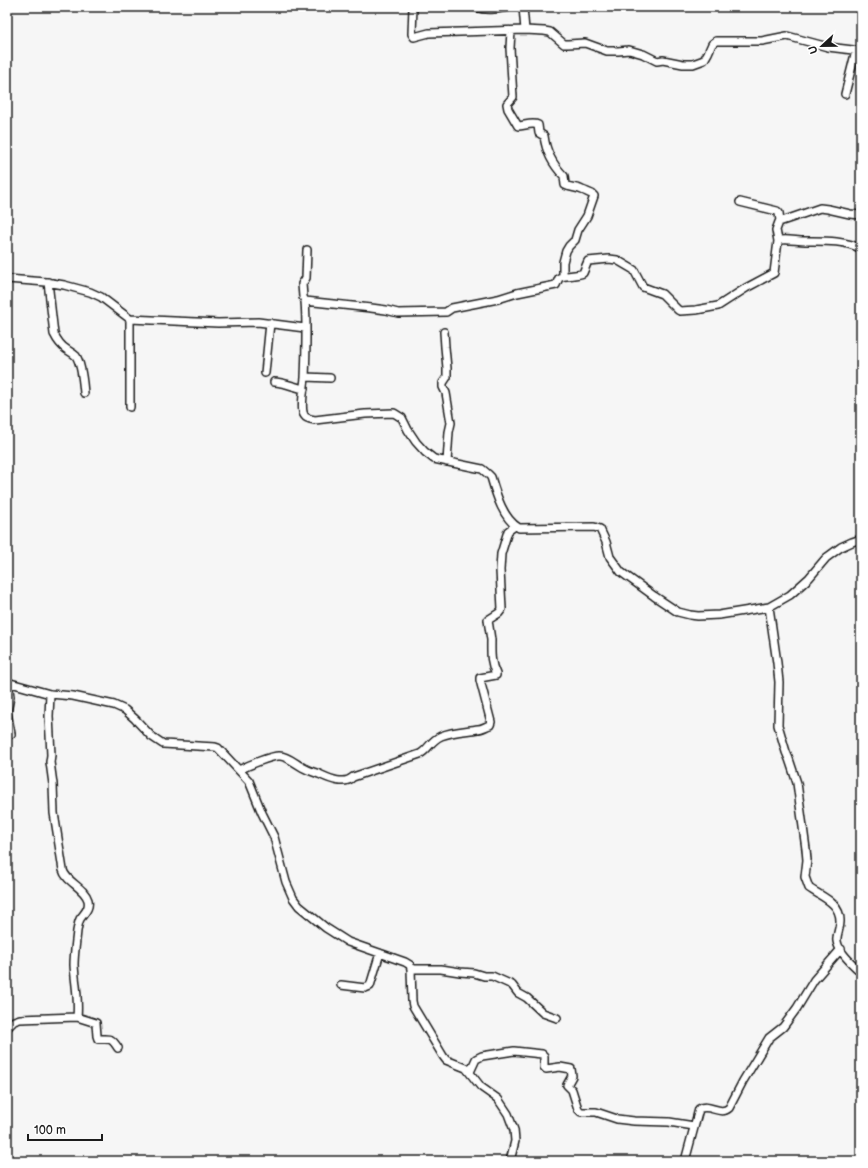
<svg xmlns="http://www.w3.org/2000/svg" width="868" height="1168" font-family="'Balsamiq Sans',sans-serif">
  <style>
    .lines { fill: none; stroke-linecap: round; stroke-linejoin: round }
    .minor-casing { stroke: #1c1c1c; stroke-width: 10 }
    .minor { stroke: #fff; stroke-width: 7 }
  </style>
  <rect width="100%" height="100%" fill="#f6f6f6"/>
  <filter id="ink" filterUnits="userSpaceOnUse"><feTurbulence type="fractalNoise" baseFrequency=".025" numOctaves="2"/><feDisplacementMap in="SourceGraphic" scale="8" xChannelSelector="R" yChannelSelector="G"/><feConvolveMatrix kernelMatrix="1 2 1 2 8 2 1 2 1" color-interpolation-filters="sRGB"/></filter>
  <g filter="url(#ink)">
    <g class="lines">
      <defs>
        <path id="minor" d="M413,7L412,34L414,37L429,33L525,30L544,31L550,32L564,44H568L585,43L607,51H618L629,50L643,54L657,61L663,60L683,64H693L704,60L708,53L712,44L716,41H762L787,36L828,47L861,51
          M475,7C487,11 497,9 509,7
          M523,7L525,30
          M511,31L510,48L513,97L507,104L508,109L518,126C524,126 532,122 538,125L539,133L544,136C546,152 553,165 564,176L565,185C570,188 577,187 582,190C586,191 588,193 592,194L594,196L587,216L578,230L575,240L569,246L566,251L563,262V276
          M845,94L856,50
          M740,202L777,211L779,213L780,221
          M778,241L776,230L779,222L791,218L820,208L828,209L850,214L861,215
          M861,249C846,240 822,241 805,241C797,241 789,239 780,240L778,241L774,273L746,288L718,306L696,310L680,311L678,310L662,294L643,287L634,270L617,260L609,259L588,261L583,273C578,276 562,275 559,278C558,280 557,283 556,285L517,293L498,299L452,308L446,312L398,313L386,310L371,308L305,301C307,326 306,353 305,378C304,387 301,404 303,412C304,418 309,419 315,420L365,414L394,413L402,418L408,430L416,442L425,452L434,459L482,469L488,474L491,477C496,494 503,519 519,528L594,527L600,529L606,542L610,557L621,572L654,596L678,612L690,615L698,616L719,615L769,607L790,595L809,578L826,558L841,547L852,542L861,539
          M7,279L46,282L64,285L90,292L101,297L130,319L218,323L258,322L305,328
          M48,282L54,334C57,340 60,345 66,349C69,351 73,353 76,356C82,365 83,383 84,393
          M305,301L303,297L302,284L306,278L307,250
          M444,332L445,347L447,368V377L443,383V387L446,393L451,423L449,432L447,462
          M265,373L270,323
          M305,377L330,378
          M274,382C283,382 294,387 304,389
          M130,407V319
          M769,607L777,663L779,682L778,725L786,752L789,759L797,783L806,849L807,860L805,877L809,888C822,897 841,903 840,922C840,929 836,935 837,941C838,951 853,965 861,972
          M7,682L50,694L73,696L114,705L125,710L135,719L151,736L163,744L215,747L218,748L249,781L262,813L274,837L286,882L293,898L299,906L326,928L348,942L405,962L410,965L411,969L412,1001L413,1006L443,1056L446,1060L466,1068L481,1087L498,1099L508,1114L514,1130L515,1141L510,1161
          M10,683L9,689L10,697L7,712L11,734
          M239,770C247,766 272,755 280,756C288,756 297,765 304,768C309,771 314,772 319,774C328,778 344,786 353,777L420,754C429,749 430,741 441,736C453,731 466,731 478,729C482,729 486,726 490,725L491,722L480,680V678L496,675V674C490,662 491,652 491,640C490,633 489,627 488,620L499,613L502,609L500,570L501,554L508,531L515,526
          M411,969H441L460,972L474,973L484,976H492L512,985L518,993L527,998L543,1013L557,1018
          M341,985L365,988L370,986L380,953
          M77,1017L96,1023L97,1036L98,1039C110,1039 111,1037 118,1048
          M7,1028L14,1021L20,1019L77,1017C79,999 75,983 74,965C74,954 76,942 77,931C78,927 78,923 80,919C84,913 90,909 88,900C84,887 66,882 63,870L54,813L53,784L50,762L51,755L49,716L50,694
          M470,1072L476,1059L482,1056L514,1051L542,1054L544,1056V1067L546,1069L560,1067L571,1069L572,1076L567,1085L572,1090L578,1109L581,1112H596L617,1119L634,1121L669,1122L694,1126
          M685,1161L699,1109C709,1103 720,1116 729,1108L743,1081L769,1038L783,1027L797,1008L814,980L841,949"/>
      </defs>
      <use href="#minor" class="minor-casing"/>
      <use href="#minor" class="minor"/>
    </g>
  </g>
  <rect width="868" height="1168" fill="none" stroke="#fff" stroke-width="24"/>
  <rect x="12" y="12" width="844" height="1144" fill="none" stroke="#1c1c1c" stroke-width="1.5" filter="url(#ink)"/>
  <g transform="translate(822 46) rotate(248)" stroke="#ffffff" stroke-width="3" paint-order="stroke">
  <path d="M0-3L7 15L0 10L-7 15Z" fill="#1c1c1c"/>
  <text y="-6" font-size="11" font-weight="bold" text-anchor="middle" fill="#1c1c1c">U</text>
  </g>
  <path d="M28 1134v6h74v-6" fill="none" stroke="#1c1c1c" stroke-width="2"/>
  <text x="34" y="1134" font-size="12" fill="#1c1c1c" stroke="#ffffff" stroke-width="3" paint-order="stroke">100 m</text>
</svg>
